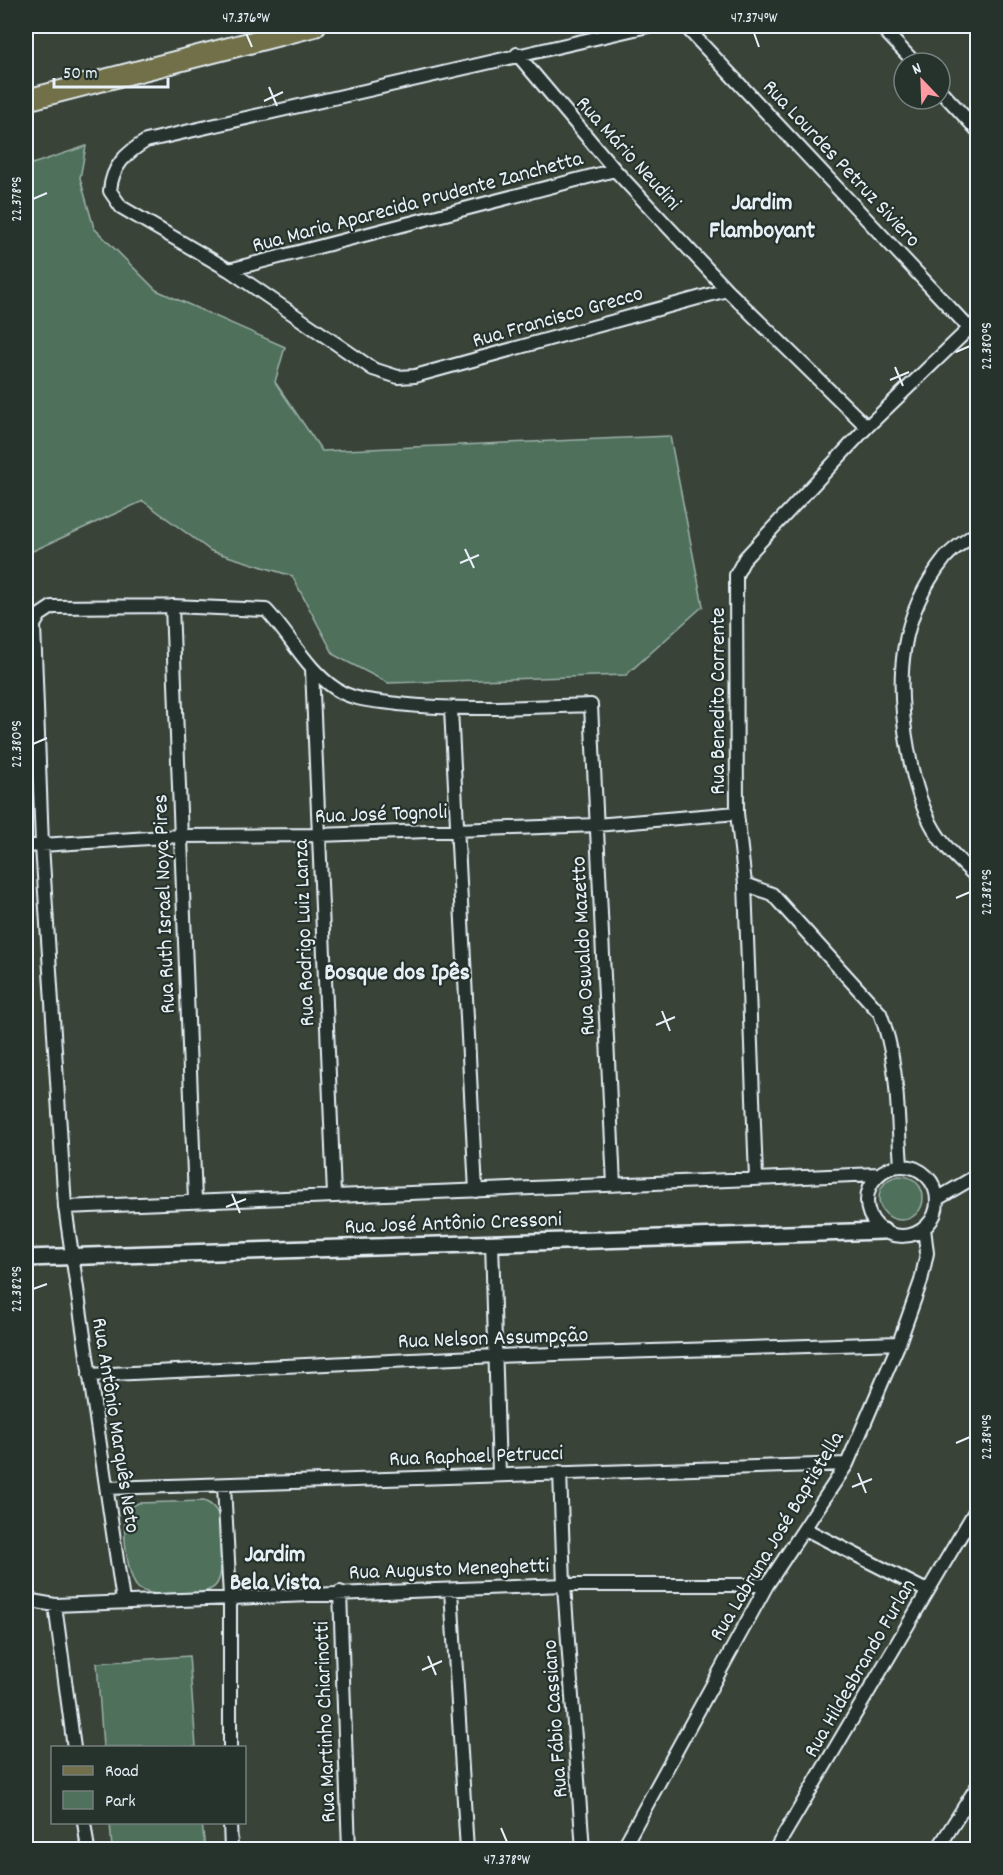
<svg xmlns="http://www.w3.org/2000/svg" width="1003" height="1875" font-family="Dekko,sans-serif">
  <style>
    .green { fill: #50715b; stroke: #9cb1aa; stroke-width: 1.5 }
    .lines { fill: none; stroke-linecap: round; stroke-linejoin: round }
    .minor-casing { stroke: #e8f1f8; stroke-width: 16 }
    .tertiary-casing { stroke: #e8f1f8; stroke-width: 20 }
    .primary-casing { stroke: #e8f1f8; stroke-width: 24 }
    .minor { stroke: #26332d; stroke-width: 12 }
    .tertiary { stroke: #26332d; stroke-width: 15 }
    .primary { stroke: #726f4a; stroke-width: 20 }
    .ticks { fill: none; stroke: #e8f1f8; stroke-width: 2 }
    .labels { text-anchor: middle; stroke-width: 4.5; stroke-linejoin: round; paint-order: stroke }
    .street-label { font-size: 22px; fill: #e8f1f8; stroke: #26332d }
    .neighbourhood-label { font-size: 24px; font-weight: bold; fill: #e8f1f8; stroke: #26332d }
    .neatline { fill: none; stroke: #e8f1f8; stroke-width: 2 }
    .ticks-label { font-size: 15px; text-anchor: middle; fill: #e8f1f8 }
  </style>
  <rect width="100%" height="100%" fill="#3a4338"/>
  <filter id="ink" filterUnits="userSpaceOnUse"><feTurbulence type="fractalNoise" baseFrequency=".0167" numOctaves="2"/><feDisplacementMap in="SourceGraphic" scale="12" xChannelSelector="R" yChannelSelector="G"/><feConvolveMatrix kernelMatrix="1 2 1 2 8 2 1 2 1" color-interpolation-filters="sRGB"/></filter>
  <g filter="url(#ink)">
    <path class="green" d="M86,146L80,178L94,228L156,290L285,347L275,382L322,451L670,436L703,606L626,675L388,683L334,655L292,576L211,551L143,501L26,554V166Z
      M879 1198a22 22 0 1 1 44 0a22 22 0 1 1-44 0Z
      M204,1501C222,1508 220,1523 220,1540C220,1553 224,1575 216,1585C207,1598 149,1598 138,1588C127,1578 120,1520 128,1509L138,1503Z
      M189,1656L196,1747H103L97,1663Z
      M110,1823H202L205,1849H112Z"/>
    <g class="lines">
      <defs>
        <path id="minor" d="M648,26L146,141C126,153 112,166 110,191L121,207L229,270L373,369L398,377L415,376L727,290
          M685,26L969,328
          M880,26L915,63
          M517,54L615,170L727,290L867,427
          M940,90L978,131
          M229,270L615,170
          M978,532C967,540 953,548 945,558C899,616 895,678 908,749C913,778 920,806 935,831C945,849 964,864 978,879
          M172,606L195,1200
          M312,668L334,1195
          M451,709L476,1191
          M26,846L180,836L319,835L596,825L737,813
          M745,884L772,894L880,1013C899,1061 897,1114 901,1165
          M867 1201a35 35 0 1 1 70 0a35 35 0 1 1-70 0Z
          M756,1178L745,884L737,813L736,575L745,558L867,427L978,320
          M937,1199L978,1175
          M65,1207L878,1174
          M492,1242L499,1474
          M89,1375L497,1356L899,1343
          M560,1472L564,1585L583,1850
          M224,1486L230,1597V1748
          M107,1488L847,1464
          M805,1529L927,1591
          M451,1590L467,1850
          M340,1592L349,1850
          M26,1600L55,1605L564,1585H767
          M123,1601L65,1207L42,845L34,625L40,615L52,607L172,606L266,610C290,635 307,670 336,689C354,701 377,701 398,704C463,711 526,707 591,705L614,1185
          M55,1605L74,1748
          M84,1822L88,1850
          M230,1822L231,1850
          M622,1850L767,1585L847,1464L899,1343L921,1281L927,1253L924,1228
          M775,1850L978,1506
          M937,1850L978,1785"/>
        <path id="tertiary" d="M26,1258L883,1231"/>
        <path id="primary" d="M26,100L315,26"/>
      </defs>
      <use href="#minor" class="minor-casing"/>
      <use href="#tertiary" class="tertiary-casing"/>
      <use href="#primary" class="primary-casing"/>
      <use href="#minor" class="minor"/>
      <use href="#tertiary" class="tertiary"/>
      <use href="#primary" class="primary"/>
    </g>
  </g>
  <path class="ticks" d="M246,33L252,47M754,33L759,47M269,87L277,106M264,101L283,92M33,199L47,193M956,352L970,346M895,367L903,386M890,380L909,372M465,549L474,568M460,563L479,555M33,744L47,738M956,898L970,892M662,1011L670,1031M656,1025L675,1017M232,1194L240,1213M226,1207L246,1199M33,1289L47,1284M956,1443L970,1437M858,1473L866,1493M852,1487L872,1479M428,1656L436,1675M422,1670L442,1661M501,1828L507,1842"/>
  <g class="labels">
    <g class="street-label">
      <text transform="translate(630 152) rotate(48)" y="8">Rua Mário Neudini</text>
      <text transform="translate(843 162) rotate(47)" y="8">Rua Lourdes Petruz Siviero</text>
      <text transform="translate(417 200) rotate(-15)" y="8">Rua Maria Aparecida Prudente Zanchetta</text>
      <text transform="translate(557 315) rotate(-16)" y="8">Rua Francisco Grecco</text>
      <text transform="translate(716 701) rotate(-90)" y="8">Rua Benedito Corrente</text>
      <text transform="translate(381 812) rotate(-2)" y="8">Rua José Tognoli</text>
      <text transform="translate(162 904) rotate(-92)" y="8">Rua Ruth Israel Noya Pires</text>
      <text transform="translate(302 933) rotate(-92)" y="8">Rua Rodrigo Luiz Lanza</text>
      <text transform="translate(581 946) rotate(-93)" y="8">Rua Oswaldo Mazetto</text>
      <text transform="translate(453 1221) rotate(-2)" y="8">Rua José Antônio Cressoni</text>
      <text transform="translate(493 1336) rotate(-2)" y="8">Rua Nelson Assumpção</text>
      <text transform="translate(118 1425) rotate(81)" y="8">Rua Antônio Marquês Neto</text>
      <text transform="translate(476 1454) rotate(-2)" y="8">Rua Raphael Petrucci</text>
      <text transform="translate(775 1535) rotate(-59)" y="8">Rua Labruna José Baptistella</text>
      <text transform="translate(449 1567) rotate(-2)" y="8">Rua Augusto Meneghetti</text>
      <text transform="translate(858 1667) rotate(-60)" y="8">Rua Hildesbrando Furlan</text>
      <text transform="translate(553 1719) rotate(-94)" y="8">Rua Fábio Cassiano</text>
      <text transform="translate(323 1722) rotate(-92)" y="8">Rua Martinho Chiarinotti</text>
    </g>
    <g class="neighbourhood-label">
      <text x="762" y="209">Jardim<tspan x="762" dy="28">Flamboyant</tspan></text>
      <text x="397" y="979">Bosque dos Ipês</text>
      <text x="275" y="1561">Jardim<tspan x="275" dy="28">Bela Vista</tspan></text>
    </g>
  </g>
  <rect width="1003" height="1875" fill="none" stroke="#26332d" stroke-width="66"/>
  <rect x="51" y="1746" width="195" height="78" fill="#26332d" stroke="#747f7e" stroke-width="1.5"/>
  <rect x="63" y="1766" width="30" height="9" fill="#726f4a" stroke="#747f7e" stroke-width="1.5"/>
  <text x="105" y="1776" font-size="18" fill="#e8f1f8">Road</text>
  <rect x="63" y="1791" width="30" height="18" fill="#50715b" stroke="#747f7e" stroke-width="1.5"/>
  <text x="105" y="1806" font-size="18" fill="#e8f1f8">Park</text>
  <g transform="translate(922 81) rotate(337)"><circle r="28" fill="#26332d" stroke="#747f7e" stroke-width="1.5"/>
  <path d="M0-4.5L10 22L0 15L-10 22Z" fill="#ff9aa2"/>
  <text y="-9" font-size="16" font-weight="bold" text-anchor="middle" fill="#e8f1f8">N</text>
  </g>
  <path d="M54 78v9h114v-9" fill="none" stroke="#e8f1f8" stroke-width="3"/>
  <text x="63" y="78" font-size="18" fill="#e8f1f8" stroke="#26332d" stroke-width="4.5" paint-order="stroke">50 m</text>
  <rect x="33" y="33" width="937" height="1809" class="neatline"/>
  <g class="ticks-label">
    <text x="246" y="22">47.376°W</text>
    <text x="754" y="22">47.374°W</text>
    <text transform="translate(16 199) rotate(-90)" y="5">22.378°S</text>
    <text transform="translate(986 346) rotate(-90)" y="5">22.380°S</text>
    <text transform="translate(16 744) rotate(-90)" y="5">22.380°S</text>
    <text transform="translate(986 892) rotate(-90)" y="5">22.382°S</text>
    <text transform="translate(16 1289) rotate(-90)" y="5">22.382°S</text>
    <text transform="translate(986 1437) rotate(-90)" y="5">22.384°S</text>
    <text x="507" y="1864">47.378°W</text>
  </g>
</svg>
